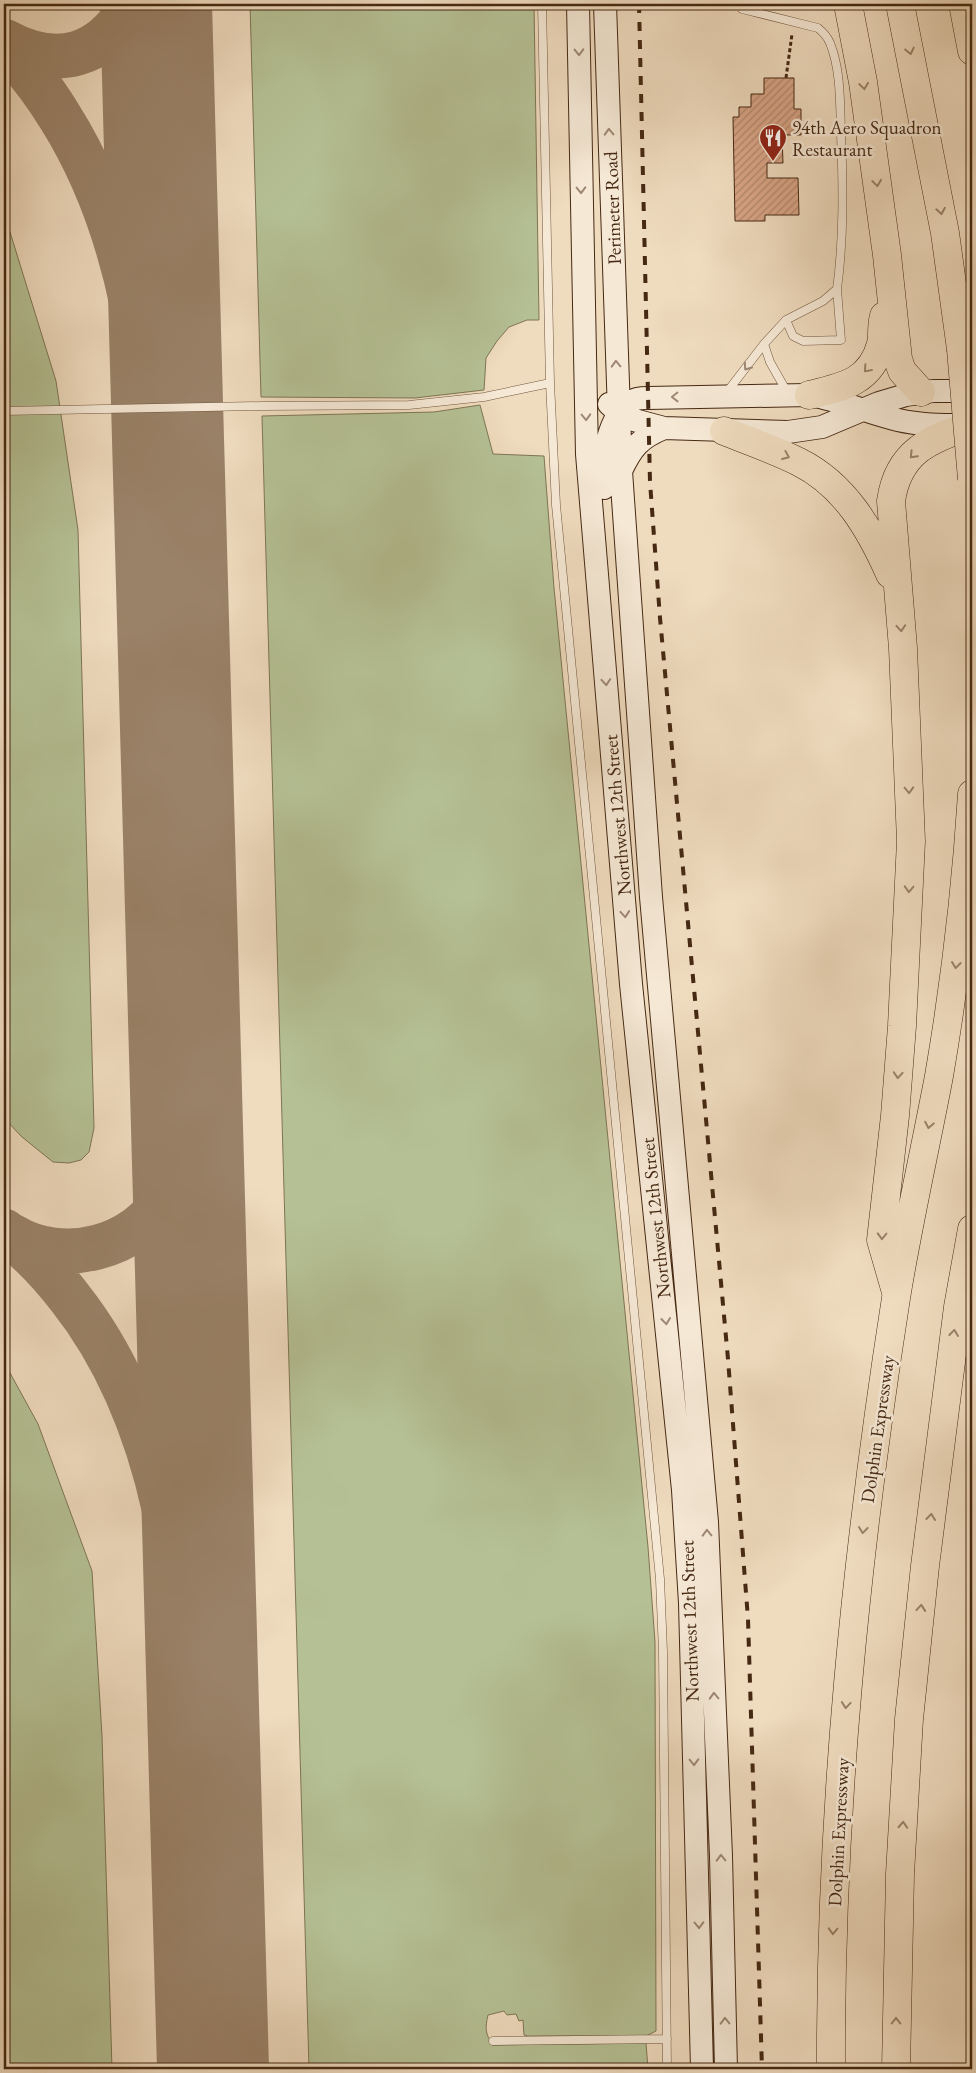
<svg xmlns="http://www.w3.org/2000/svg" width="976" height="2073" font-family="'EB Garamond',serif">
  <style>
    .grass { fill: #b5c195; stroke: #7e7554 }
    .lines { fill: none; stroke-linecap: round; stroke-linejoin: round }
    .taxiway { stroke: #9a8268; stroke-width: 45 }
    .runway { stroke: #9a8268; stroke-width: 112 }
    .building { fill: url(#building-hatch); stroke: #462913 }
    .lane-casing { stroke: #70563e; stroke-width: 9 }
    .secondary-casing { stroke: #462913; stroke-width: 24 }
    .highway-casing { stroke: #462913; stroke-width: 29 }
    .path { stroke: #462913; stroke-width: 3; stroke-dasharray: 4 2.5; stroke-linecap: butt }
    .lane { stroke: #f5e8d5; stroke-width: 8 }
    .secondary { stroke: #f5e8d5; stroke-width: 22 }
    .highway { stroke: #efdbbe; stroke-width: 28 }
    .rail { stroke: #462913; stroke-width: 4; stroke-dasharray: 9 9; stroke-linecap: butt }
    .highway-bridge-casing { stroke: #462913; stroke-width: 29; stroke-linecap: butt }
    .highway-bridge { stroke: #efdbbe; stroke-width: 28 }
    .oneway { stroke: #9a8268 }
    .oneway2 { stroke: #9e8874 }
    .labels { text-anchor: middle; stroke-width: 5; stroke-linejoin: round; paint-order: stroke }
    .poi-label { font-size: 19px; fill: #462913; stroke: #f5e8d5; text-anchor: start }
    .street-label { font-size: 19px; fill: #462913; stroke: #f5e8d5 }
  </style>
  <defs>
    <pattern id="building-hatch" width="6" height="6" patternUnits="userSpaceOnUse" patternTransform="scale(1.25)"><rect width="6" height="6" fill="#d8a486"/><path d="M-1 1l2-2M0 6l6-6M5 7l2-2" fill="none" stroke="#b1866c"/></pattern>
  </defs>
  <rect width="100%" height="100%" fill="#efdbbe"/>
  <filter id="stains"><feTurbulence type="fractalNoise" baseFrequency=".004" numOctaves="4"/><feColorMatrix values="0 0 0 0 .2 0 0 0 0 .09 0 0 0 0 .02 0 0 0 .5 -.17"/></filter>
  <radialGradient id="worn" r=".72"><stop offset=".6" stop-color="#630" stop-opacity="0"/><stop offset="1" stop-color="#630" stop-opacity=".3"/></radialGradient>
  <path class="grass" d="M250,4H534L539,320H527L509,327L497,341L486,358L484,390L415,398L261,397Z
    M4,218L10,232L56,381L78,530L94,1128L89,1152L81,1160L69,1163L53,1162L22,1137L4,1118Z
    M480,405L493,454L544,456L554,588L648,1547L655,1642L656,2031L646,2036H528L524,2035L523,2020L519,2021L516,2014L507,2015L504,2011L488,2015C485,2028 485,2034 493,2045L646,2043L648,2069H309L262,416L434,412Z
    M4,1362L38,1424L92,1571L102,1736L112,2069H4Z"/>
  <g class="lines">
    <path class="taxiway" d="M148,4L160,161
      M4,41C57,70 103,57 132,4
      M4,46C26,66 44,91 60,117C135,236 147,376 158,513C164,584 169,654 175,725
      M4,1231C29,1250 51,1273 70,1298C169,1423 182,1590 193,1743C198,1804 203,1864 208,1925
      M12,1236C63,1267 136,1248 166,1197C179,1176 183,1152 187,1128"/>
    <path class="runway" d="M156,4L213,2069"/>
  </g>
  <path class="building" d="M764,78H794V109H801V135H782L783,163H767V178H798L799,215H765V221H735L733,117H739V107H751V94H764Z"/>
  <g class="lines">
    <defs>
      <path id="lane" d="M542,4L550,383L556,505L660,1579L663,1652L667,2069
        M742,4V9L818,28C823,32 827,36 830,43C841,70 840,104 841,133C843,184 844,238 837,289L823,301L786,320L764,344
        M786,320L793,336L803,341L841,340L837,289
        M727,392L764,344L770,362L787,392
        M4,411L262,406L409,405L484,397L550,383
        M493,2041L667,2039"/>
      <path id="secondary" d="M578,4L587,454L631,984L683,1490L690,1603L702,2069
        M605,4L621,471L651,897L707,1522L721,1856L726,2069
        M609,404L619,413L634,420L664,428L788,432L822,427L879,403L906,395L933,391H972
        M621,471C632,447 640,438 664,428
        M604,488C601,462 607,416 632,401C636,398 643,398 648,398L809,395C840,400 868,413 898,420C920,425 942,425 964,425"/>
      <path id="highway" d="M848,4L863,82L887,255L898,359L902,371L921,392
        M900,4L945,233L961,349
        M963,4L972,51
        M809,395C843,387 871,382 881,344C883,335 881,325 884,316
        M724,431C749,441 775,450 799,462C845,485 870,529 890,574
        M896,1292L881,1240L895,1116L902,1026L911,841L903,648L891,501C898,452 929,439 972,425
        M831,2069C830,1810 856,1554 896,1298C908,1224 925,1150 939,1076C955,983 966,889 972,794
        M896,2069L900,1874L909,1719L925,1566L958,1307L972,1229"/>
    </defs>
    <use href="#lane" class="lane-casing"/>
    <use href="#secondary" class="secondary-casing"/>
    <use href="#highway" class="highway-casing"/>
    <path class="path" d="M786,78L792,34"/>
    <use href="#lane" class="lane"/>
    <use href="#secondary" class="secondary"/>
    <use href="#highway" class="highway"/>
    <path class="rail" d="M639,4L650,482L660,618L728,1359L748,1619L762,2069"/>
    <defs>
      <path id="highway-bridge" d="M961,349L972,479"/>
    </defs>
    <use href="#highway-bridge" class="highway-bridge-casing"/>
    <use href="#highway-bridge" class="highway-bridge"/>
  </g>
  <defs><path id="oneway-chevron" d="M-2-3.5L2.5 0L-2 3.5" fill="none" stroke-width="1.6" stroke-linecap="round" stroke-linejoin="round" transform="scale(1.25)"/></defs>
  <g class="oneway">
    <use href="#oneway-chevron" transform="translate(910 51) rotate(78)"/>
    <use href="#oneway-chevron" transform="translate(864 86) rotate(82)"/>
    <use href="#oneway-chevron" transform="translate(877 183) rotate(82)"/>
    <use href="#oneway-chevron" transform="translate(941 211) rotate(80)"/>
    <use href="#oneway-chevron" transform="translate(867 369) rotate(131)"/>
    <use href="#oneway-chevron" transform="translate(913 455) rotate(134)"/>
    <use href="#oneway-chevron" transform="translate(786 456) rotate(23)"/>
    <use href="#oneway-chevron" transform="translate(901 628) rotate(86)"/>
    <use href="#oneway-chevron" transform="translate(909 790) rotate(88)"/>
    <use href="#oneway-chevron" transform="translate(909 889) rotate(92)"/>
    <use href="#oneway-chevron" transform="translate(956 965) rotate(97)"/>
    <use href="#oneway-chevron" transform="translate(898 1075) rotate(94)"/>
    <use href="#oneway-chevron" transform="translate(929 1125) rotate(101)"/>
    <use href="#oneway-chevron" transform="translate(882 1236) rotate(92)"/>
    <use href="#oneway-chevron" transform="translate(954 1333) rotate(-83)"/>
    <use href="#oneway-chevron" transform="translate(931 1517) rotate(-83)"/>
    <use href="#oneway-chevron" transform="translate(863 1530) rotate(97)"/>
    <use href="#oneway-chevron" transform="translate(921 1608) rotate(-85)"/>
    <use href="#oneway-chevron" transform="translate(846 1705) rotate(95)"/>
    <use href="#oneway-chevron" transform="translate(903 1825) rotate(-87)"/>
    <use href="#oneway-chevron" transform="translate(833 1931) rotate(92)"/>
    <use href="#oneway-chevron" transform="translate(896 2021) rotate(-90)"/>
  </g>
  <g class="oneway2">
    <use href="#oneway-chevron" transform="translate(579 52) rotate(89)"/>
    <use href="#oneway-chevron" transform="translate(609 132) rotate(-92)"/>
    <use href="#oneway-chevron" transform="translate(581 190) rotate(89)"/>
    <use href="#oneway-chevron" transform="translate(616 364) rotate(-92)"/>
    <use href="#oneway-chevron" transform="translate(747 367) rotate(125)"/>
    <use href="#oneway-chevron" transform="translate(675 397) rotate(179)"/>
    <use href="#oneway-chevron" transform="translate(586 417) rotate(88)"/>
    <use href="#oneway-chevron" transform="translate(606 682) rotate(86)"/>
    <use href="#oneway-chevron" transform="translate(625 914) rotate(85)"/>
    <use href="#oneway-chevron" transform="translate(666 1321) rotate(84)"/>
    <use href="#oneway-chevron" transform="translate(707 1533) rotate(-92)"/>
    <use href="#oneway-chevron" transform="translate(714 1696) rotate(-92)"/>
    <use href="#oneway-chevron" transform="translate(694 1762) rotate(88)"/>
    <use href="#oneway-chevron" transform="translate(721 1858) rotate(-92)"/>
    <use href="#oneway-chevron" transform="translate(699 1925) rotate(89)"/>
    <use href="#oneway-chevron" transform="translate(725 2021) rotate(-91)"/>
  </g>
  <defs>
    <symbol id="restaurant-pin" viewBox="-11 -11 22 30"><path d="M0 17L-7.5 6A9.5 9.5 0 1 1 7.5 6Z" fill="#8f2418" stroke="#f5e8d5"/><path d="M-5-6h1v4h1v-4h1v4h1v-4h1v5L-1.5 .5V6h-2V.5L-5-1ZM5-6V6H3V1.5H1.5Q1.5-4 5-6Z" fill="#fff"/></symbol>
  </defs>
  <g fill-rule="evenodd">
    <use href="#restaurant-pin" x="757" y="122" width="32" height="43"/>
  </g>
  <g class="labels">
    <g class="poi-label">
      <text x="792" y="134">94th Aero Squadron<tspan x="792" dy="22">Restaurant</tspan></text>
    </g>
    <g class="street-label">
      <text transform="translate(612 208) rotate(-92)" y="7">Perimeter Road</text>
      <text transform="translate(617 815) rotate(-95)" y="7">Northwest 12th Street</text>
      <text transform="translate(655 1218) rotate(-96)" y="7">Northwest 12th Street</text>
      <text transform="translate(877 1429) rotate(-82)" y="7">Dolphin Expressway</text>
      <text transform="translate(689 1621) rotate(-92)" y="7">Northwest 12th Street</text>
      <text transform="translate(838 1832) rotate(-87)" y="7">Dolphin Expressway</text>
    </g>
  </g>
  <rect width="976" height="2073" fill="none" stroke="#efdbbe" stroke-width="20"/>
  <rect x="5" y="5" width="966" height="2063" fill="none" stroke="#462913" stroke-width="2.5"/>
  <rect x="10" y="10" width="956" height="2053" fill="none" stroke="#462913"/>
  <rect width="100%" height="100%" filter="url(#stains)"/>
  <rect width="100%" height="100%" fill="url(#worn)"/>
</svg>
